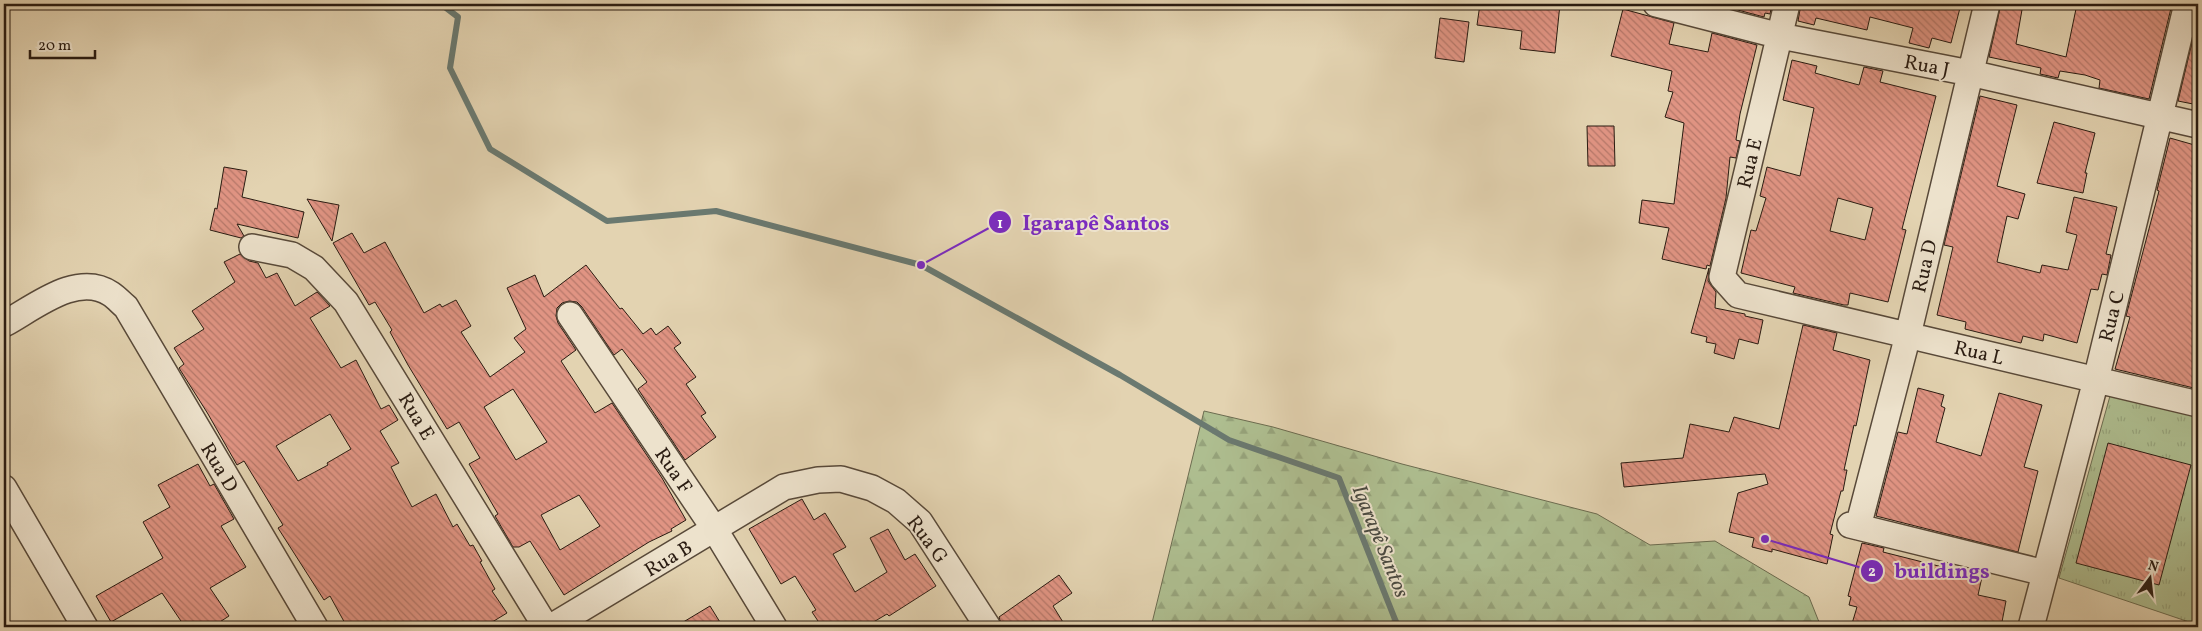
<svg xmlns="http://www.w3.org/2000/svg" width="2202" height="631" font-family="Vollkorn,serif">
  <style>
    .grass { fill: url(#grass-tufts); stroke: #6c6c50 }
    .forest { fill: url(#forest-firs); stroke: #6c6c50 }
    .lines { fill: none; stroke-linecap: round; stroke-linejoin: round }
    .stream { stroke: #6a7970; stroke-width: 6 }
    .building { fill: url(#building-back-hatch); stroke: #291b11; fill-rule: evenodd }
    .minor-casing { stroke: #584939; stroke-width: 28 }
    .minor { stroke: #ede2cc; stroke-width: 25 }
    .labels { text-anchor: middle; stroke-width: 4; stroke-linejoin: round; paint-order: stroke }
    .street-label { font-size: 20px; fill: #291b11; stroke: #ede2cc }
    .water-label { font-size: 21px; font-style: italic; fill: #4a4a41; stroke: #ede2cc }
    .leader { fill: none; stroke: #7b2cbf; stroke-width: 2 }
    .callout-dot { fill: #7b2cbf; stroke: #ede2cc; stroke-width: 2 }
    .mark-label { font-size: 15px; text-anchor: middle; font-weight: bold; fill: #fff }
    .callout-label { font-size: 21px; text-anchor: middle; font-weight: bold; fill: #7b2cbf; stroke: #ede2cc; stroke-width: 4; stroke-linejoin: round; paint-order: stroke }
  </style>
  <defs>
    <pattern id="grass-tufts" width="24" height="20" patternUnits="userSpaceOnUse" patternTransform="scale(1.25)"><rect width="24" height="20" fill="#aebe90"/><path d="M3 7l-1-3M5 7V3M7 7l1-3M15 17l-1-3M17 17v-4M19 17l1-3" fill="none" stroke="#96a37b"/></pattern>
    <pattern id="forest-firs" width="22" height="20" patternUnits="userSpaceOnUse" patternTransform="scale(1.25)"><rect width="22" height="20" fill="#aebe90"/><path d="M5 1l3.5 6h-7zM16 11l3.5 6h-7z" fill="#96a37b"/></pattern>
    <pattern id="building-back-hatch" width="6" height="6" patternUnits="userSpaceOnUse" patternTransform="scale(1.25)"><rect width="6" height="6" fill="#e09483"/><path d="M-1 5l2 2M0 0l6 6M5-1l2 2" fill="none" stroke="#b6786a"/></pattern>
  </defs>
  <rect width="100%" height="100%" fill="#e3d3b1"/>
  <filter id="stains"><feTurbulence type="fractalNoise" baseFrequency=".004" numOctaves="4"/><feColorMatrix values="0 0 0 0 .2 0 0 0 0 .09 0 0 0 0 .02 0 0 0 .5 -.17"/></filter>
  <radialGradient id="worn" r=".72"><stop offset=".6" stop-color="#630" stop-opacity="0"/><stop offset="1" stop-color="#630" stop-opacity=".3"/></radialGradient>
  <path class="grass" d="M2110,396L2198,417V625L2059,578Z"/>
  <path class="forest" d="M1204,411L1273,427L1402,464L1597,514L1650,545L1715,541L1809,597L1821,627H1151Z"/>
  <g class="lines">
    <path class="stream" d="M441,4L458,17L450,68L490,149L607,221L716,211L921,265L1120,375L1229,440L1339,478L1398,627"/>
  </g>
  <path class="building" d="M1480,4H1560L1555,53L1520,49L1522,31L1477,25Z
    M1719,4H1772L1770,14L1765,13L1764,17L1719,5Z
    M1801,4H1961L1951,43L1932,38L1929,48L1909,43L1913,28L1870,17L1867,30L1816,18L1814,25L1798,21Z
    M2001,4H2023L2016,44L2066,57L2077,4H2172L2149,99L2099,88L2100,80L2085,75L2060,71L2058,78L2040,74L2041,68L1989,57Z
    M1623,9L1674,23L1669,44L1708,52L1712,33L1757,45L1740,114L1736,140L1740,141L1736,158L1730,157L1726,198L1710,266L1707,265L1706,269L1662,259L1669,228L1639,223L1642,200L1674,204L1684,123L1665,117L1673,92L1668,91L1672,71L1611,56Z
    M1440,18L1469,22L1464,62L1435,58Z
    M2196,26H2198V105L2178,101Z
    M1792,60L1817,66L1815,73L1859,85L1864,67L1883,71L1880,82L1936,96L1902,229L1906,230L1888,302L1850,293L1848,305H1844L1793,293L1795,287L1741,273L1751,230L1756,231L1766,198L1760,196L1767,167L1800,176L1814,108L1783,100ZM1838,198L1873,208L1865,240L1830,231Z
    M1980,96L2017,105L1997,186L2025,194L2018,219L2007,216L1997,262L2040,273L2042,265L2068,270L2077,235L2066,232L2074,197L2117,207L2106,254L2111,255L2107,275L2102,274L2098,290L2091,289L2077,343L2044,334L2043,341L2023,336L2021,343L1965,329L1966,322L1937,315L1953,247L1944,245Z
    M2054,122L2095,133L2085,173H2087L2083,193L2037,183Z
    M1587,126H1614L1615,166H1588Z
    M2170,138L2198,146V389L2115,369L2130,317L2126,316L2159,191L2157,190Z
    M224,167L247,171L242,197L304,212L298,238L237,224L244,236L241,238L210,230L215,208L217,209Z
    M307,199L339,205L332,241Z
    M352,233L364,253L385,242L424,313L440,304L442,307L456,300L471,326L461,332L490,377L525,352L514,338L526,329L507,288L535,275L544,297L586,265L620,309L622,308L643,334L651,328L656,335L668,326L681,343L674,348L696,377L686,384L706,413L701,416L716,437L685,460L638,389L647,382L622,349L614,355L582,307L577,302L569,301L562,303L557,308L556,316L558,323L576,350L561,361L595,413L612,403L662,478L686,520L671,529L672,531L649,542L564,595L530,541L519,547H513L495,516L498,514L469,464L480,458L459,422L447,429L408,365L390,332L392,330L375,302L369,305L350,272L333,243ZM513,389L547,442L516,460L484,407ZM579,495L600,526L560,550L541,515Z
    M240,254L249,261L258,263L266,278L277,273L295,306L317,292L330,306L310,318L341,368L356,360L381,409L389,405L398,420L380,431L399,463L391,467L412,507L436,494L453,527L457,524L470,546L473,545L482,561L480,562L495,589L492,591L507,613L484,627H347L330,596L324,600L278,528L283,525L244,461L237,465L208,414L179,368L184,364L174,348L204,329L192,311L235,282L224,262ZM330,414L351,449L327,463L328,465L298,481L276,446Z
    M1709,268L1708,281L1716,292L1715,308L1745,314V316L1763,320L1758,344L1739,339L1734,359L1714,353L1716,344L1706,342L1707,337L1691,333Z
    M1803,325L1837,333L1833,350L1870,360L1856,426L1854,425L1844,470H1847L1843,491H1841L1830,534L1833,535L1827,564L1772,549V552L1752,547L1754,538L1729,532L1738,493L1768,484L1765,474L1624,487L1621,463L1683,458L1690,424L1729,432L1734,417L1779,429Z
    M1918,388L1944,395L1941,406L1945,408L1936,442L1981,456L1999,393L2042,405L2024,467L2038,471L2018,552L1876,516L1898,432L1907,434Z
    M2108,443L2191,465L2159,585L2076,563Z
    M198,464L210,486L214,484L234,519L221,526L246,567L210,588L229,616L212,627H185L162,593L111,622L96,596L163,558L143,522L170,507L158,485Z
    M802,499L814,520L825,513L846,547L833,554L855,592L887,572L870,538L888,529L905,560L915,554L936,586L889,616L887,614L865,627H822L812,612L816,610L795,576L781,584L749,529Z
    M1862,543L1884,548L1883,552L1982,577L1978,595L2006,601L2001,627H1851L1857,607L1849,605L1851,597L1848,596Z
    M1059,575L1072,593L1053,606L1066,627H1002L999,617Z
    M710,606L723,627H675Z"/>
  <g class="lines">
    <defs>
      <path id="minor" d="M1656,4L1780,36L1970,73L2198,125
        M1787,4L1722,277L1738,295L2198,404
        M252,247L292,255L314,268L346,302L546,627
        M570,315L715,530L774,627
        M4,324C34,308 77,271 111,294C117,298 121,303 126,307L315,627
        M4,488L85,627
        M1850,525L2045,573
        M1858,527L1908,335L1987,4
        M551,627L784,487L818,480L841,479L872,488L896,501L920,522L988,627
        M2031,627L2096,380L2187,4"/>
    </defs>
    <use href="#minor" class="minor-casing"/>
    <use href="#minor" class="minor"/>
  </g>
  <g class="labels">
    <g class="street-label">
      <text transform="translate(1927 65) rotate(11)" y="7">Rua J</text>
      <text transform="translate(1749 163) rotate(-76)" y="7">Rua E</text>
      <text transform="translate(1924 266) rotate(-77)" y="7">Rua D</text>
      <text transform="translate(2111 316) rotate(-76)" y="7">Rua C</text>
      <text transform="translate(1979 352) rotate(13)" y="7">Rua L</text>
      <text transform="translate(417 416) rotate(59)" y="7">Rua E</text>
      <text transform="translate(220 467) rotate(59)" y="7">Rua D</text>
      <text transform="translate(674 470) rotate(56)" y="7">Rua F</text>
      <text transform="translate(928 539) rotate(53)" y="7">Rua G</text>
      <text transform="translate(668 558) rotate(-31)" y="7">Rua B</text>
    </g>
    <g class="water-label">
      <text transform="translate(1381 541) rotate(68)" y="7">Igarapê Santos</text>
    </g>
  </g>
  <path class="leader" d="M921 265L1000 222M1765 539L1872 571"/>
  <g class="callout-dot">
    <circle cx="921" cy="265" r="5"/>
    <circle cx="1765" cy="539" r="5"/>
    <circle cx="1000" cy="222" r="12"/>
    <circle cx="1872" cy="571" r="12"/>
  </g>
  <g class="mark-label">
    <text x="1000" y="228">1</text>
    <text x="1872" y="576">2</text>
  </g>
  <g class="callout-label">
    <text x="1096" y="230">Igarapê Santos</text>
    <text x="1942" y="578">buildings</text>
  </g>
  <rect width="2202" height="631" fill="none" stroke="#e3d3b1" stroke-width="20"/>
  <rect x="5" y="5" width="2192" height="621" fill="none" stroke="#291b11" stroke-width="2.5"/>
  <rect x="10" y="10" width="2182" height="611" fill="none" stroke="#291b11"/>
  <g transform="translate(2150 578) rotate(15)" stroke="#ede2cc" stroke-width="4" paint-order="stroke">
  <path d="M0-4L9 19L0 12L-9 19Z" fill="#291b11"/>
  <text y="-8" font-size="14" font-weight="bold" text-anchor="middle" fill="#291b11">N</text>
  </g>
  <path d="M30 50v8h65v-8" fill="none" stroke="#291b11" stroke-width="2.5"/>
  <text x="38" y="50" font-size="15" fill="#291b11" stroke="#ede2cc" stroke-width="4" paint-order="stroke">20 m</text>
  <rect width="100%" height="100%" filter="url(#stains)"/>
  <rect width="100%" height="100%" fill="url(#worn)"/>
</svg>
